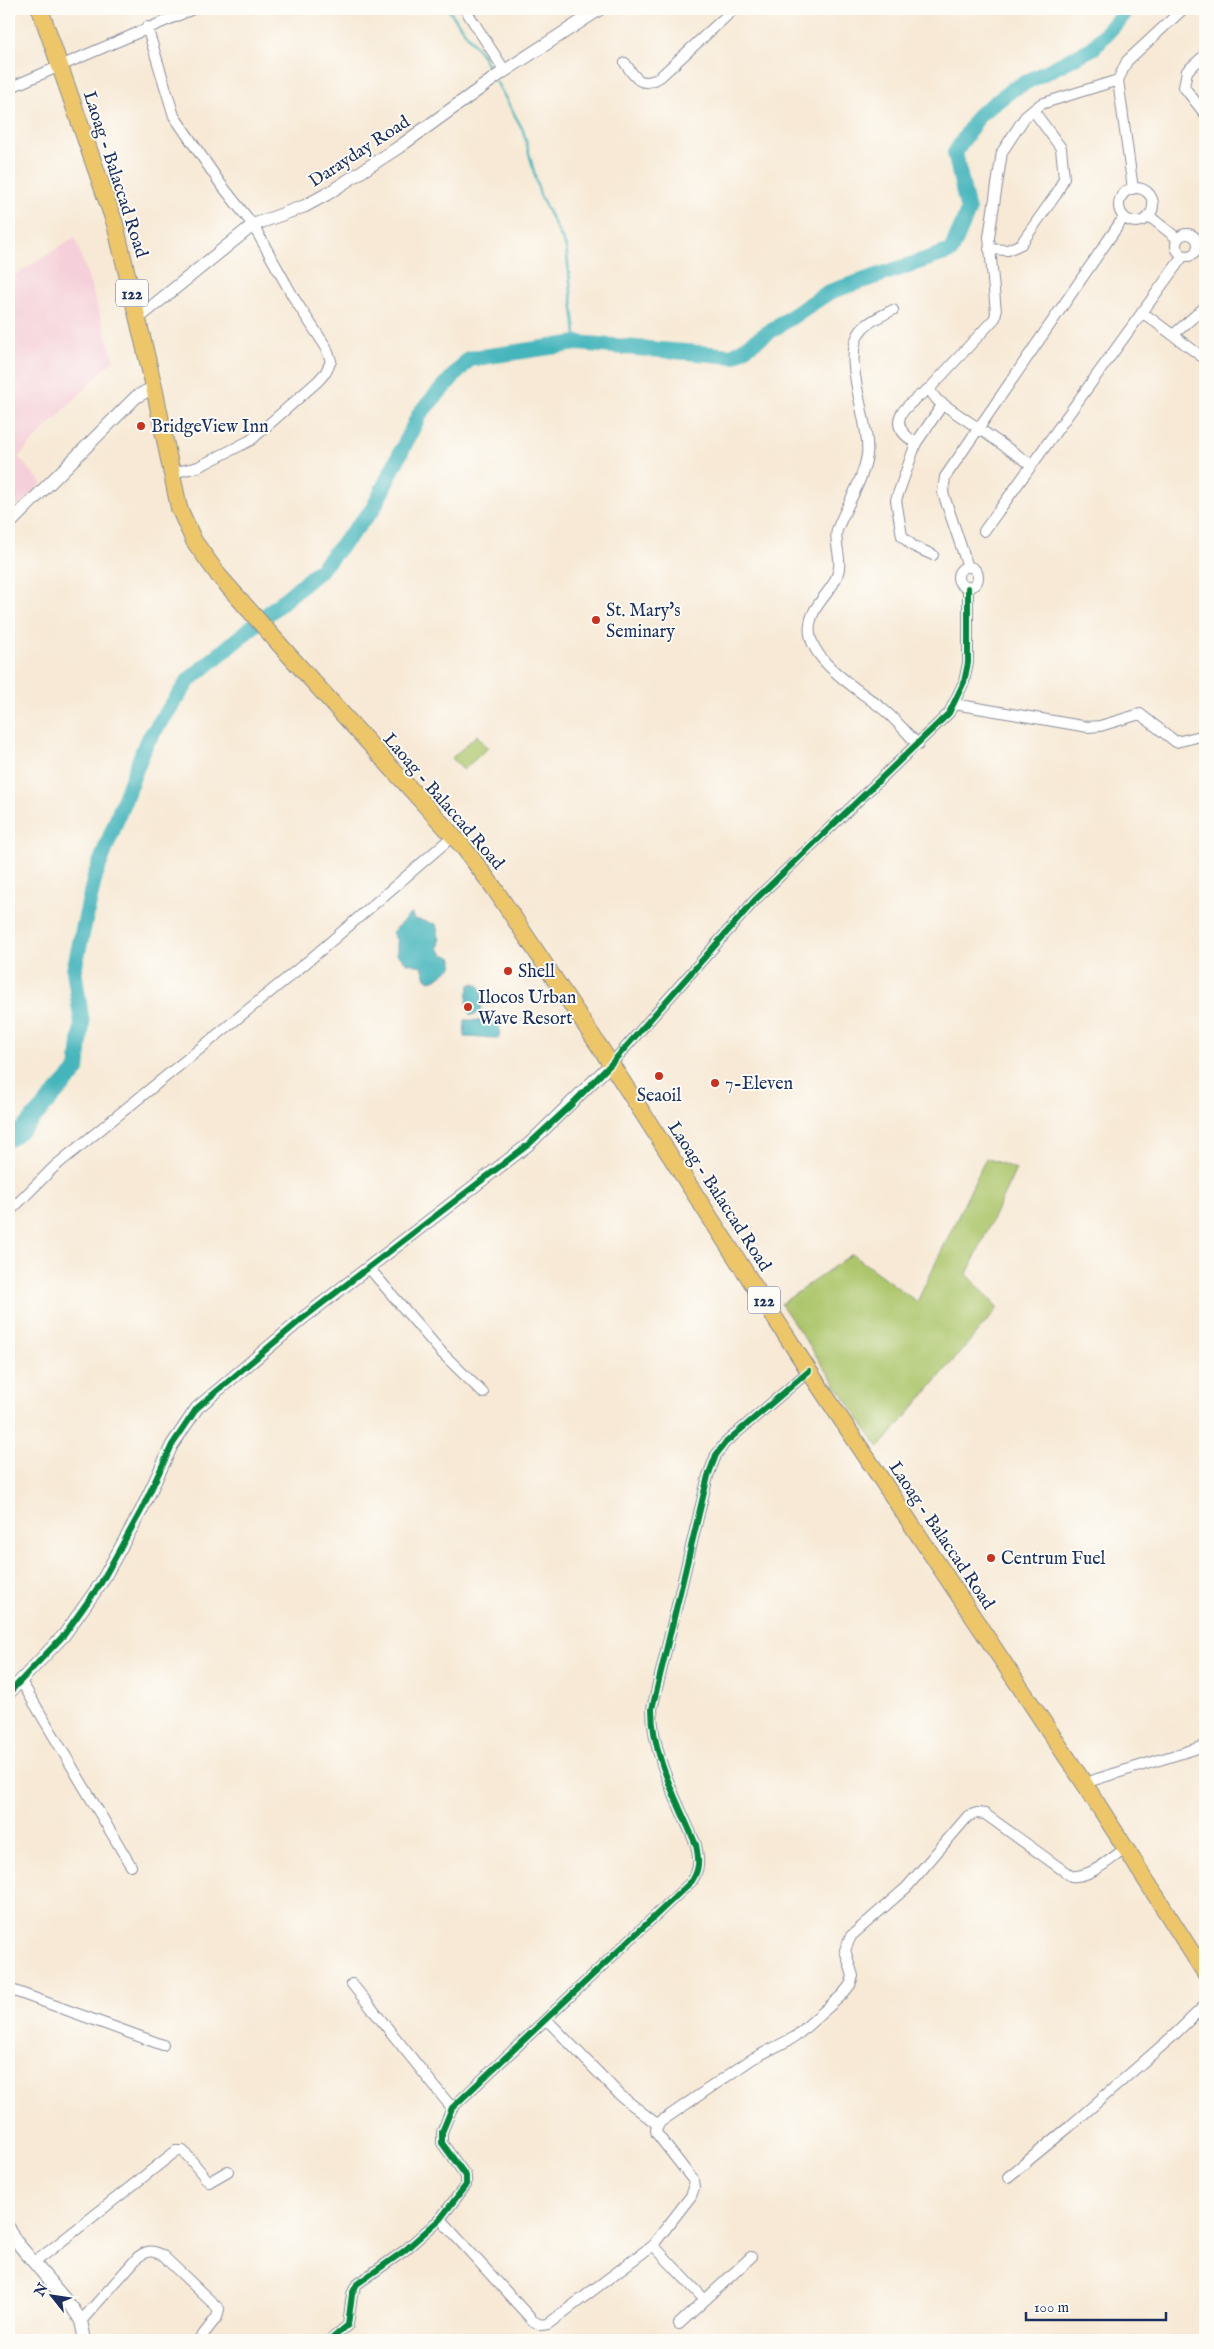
<svg xmlns="http://www.w3.org/2000/svg" width="1214" height="2349" font-family="'IM FELL English',serif">
  <style>
    .built { fill: #f5cfd9 }
    .green { fill: #adc66c; stroke: #647a65 }
    .water { fill: #45b5bc; stroke: #30728d }
    .lines { fill: none; stroke-linecap: round; stroke-linejoin: round }
    .stream { stroke: #45b5bc; stroke-width: 2.5 }
    .river { stroke: #45b5bc; stroke-width: 16 }
    .minor-casing { stroke: #898c9a; stroke-width: 12 }
    .tertiary-casing { stroke: #898c9a; stroke-width: 14 }
    .primary-casing { stroke: #898c9a; stroke-width: 18 }
    .minor { stroke: #fff; stroke-width: 10 }
    .tertiary { stroke: #fff; stroke-width: 12 }
    .primary { stroke: #ecc669; stroke-width: 16 }
    .cycleway-casing { stroke: #fdfcf7; stroke-width: 9 }
    .cycleway { stroke: #00873e; stroke-width: 6 }
    .poi-dot { fill: #c8321e; stroke: #fdfcf7; stroke-width: 2 }
    .labels { text-anchor: middle; stroke-width: 4; stroke-linejoin: round; paint-order: stroke }
    .shield { fill: #fdfcf7; stroke: #5f6c8c; stroke-width: 1 }
    .shield-label { font-size: 16px; font-weight: bold; fill: #1b2f5e }
    .street-label { font-size: 18px; fill: #1b2f5e; stroke: #fdfcf7 }
    .poi-label { font-size: 18px; fill: #1b2f5e; stroke: #fdfcf7; text-anchor: start }
  </style>
  <rect width="100%" height="100%" fill="#fdfcf7"/>
  <filter id="ink" filterUnits="userSpaceOnUse"><feTurbulence type="fractalNoise" baseFrequency=".02" numOctaves="2"/><feDisplacementMap in="SourceGraphic" scale="10" xChannelSelector="R" yChannelSelector="G"/><feConvolveMatrix kernelMatrix="1 2 1 2 8 2 1 2 1" color-interpolation-filters="sRGB"/></filter>
  <filter id="wash" filterUnits="userSpaceOnUse"><feTurbulence type="fractalNoise" baseFrequency=".0096" numOctaves="4" result="noise"/><feDisplacementMap in="SourceGraphic" scale="20" xChannelSelector="R" yChannelSelector="G"/><feGaussianBlur stdDeviation="1.12" result="paint"/><feColorMatrix in="noise" values="0 0 0 0 0 0 0 0 0 0 0 0 0 0 0 0 0 1.4 0 .05"/><feComposite in="paint" operator="in"/></filter>
  <g filter="url(#wash)">
    <rect width="100%" height="100%" fill="#f7e9d5"/>
    <path class="built" d="M75,237L114,359L18,457L42,483L9,515V279Z"/>
    <path class="green" d="M477,735L488,748L463,770L452,758Z
      M986,1158L1016,1169L967,1274L998,1308L879,1448L781,1304L852,1254L917,1302Z"/>
    <path class="water" d="M411,913L414,919L436,924L440,941L438,948L443,954L453,958V966L436,979L430,981L426,978L422,966L407,963L397,954V941L392,932Z
      M475,983C488,990 480,1002 481,1013L471,1015C465,1009 467,992 470,985Z
      M465,1020L500,1021L499,1038L464,1037Z"/>
    <g class="lines">
      <path class="stream" d="M448,9L482,55L492,73
        M497,83L523,130L540,195L566,247L577,343"/>
      <path class="river" d="M9,1139L24,1128L77,1070L82,1024L74,970L95,876L146,743L189,680L320,570L373,509L420,413L469,359L577,343L733,356L829,292L951,251L968,211L955,153L979,115L1013,89L1093,48L1123,15L1124,9"/>
    </g>
  </g>
  <g filter="url(#ink)">
    <g class="lines">
      <defs>
        <path id="minor" d="M465,9L505,71
          M147,27L174,116L220,183L253,225L295,300L326,347L331,361L326,372L318,381L251,440L198,467L172,473
          M1205,55L1187,71L1184,87L1205,114
          M625,63C635,78 641,89 660,77L734,9
          M9,88L193,9
          M1119 205a17 17 0 1 1 34 0a17 17 0 1 1-34 0Z
          M1133,189L1118,80L1127,61L1183,9
          M1149,216L1178,239
          M1176 245a11 11 0 1 1 22 0a11 11 0 1 1-22 0Z
          M989,249L1008,250L1021,244L1057,193L1064,178L1061,148L1033,110
          M893,310C883,315 871,320 863,328C838,354 871,421 867,455C863,481 846,506 837,530C834,543 841,555 839,568C836,590 813,602 810,624C804,659 860,690 884,710C896,720 907,733 918,745
          M1142,312L1205,359
          M1173,335L1205,307
          M916,443C880,421 909,404 931,387
          M1032,465L937,400L931,392V387L995,318L996,312L989,237L1002,152L1025,117L1041,104L1118,80
          M984,531L1183,256
          M933,555L913,546L902,536L896,500L916,443L943,404
          M958 577a10 10 0 1 1 20 0a10 10 0 1 1-20 0Z
          M968,567L943,493L945,477L1124,217
          M954,704L1088,727L1100,726L1140,714L1176,742L1205,735
          M611,1064L755,900L949,713L964,682L968,663V588
          M9,1212L54,1167L307,962L453,836
          M369,1268L442,1353L483,1393
          M21,1681L131,1866
          M1084,1783L1205,1746
          M1195,1957L1205,1950
          M352,1984L452,2108
          M9,1989L163,2045
          M546,2019L621,2096L658,2125
          M1008,2177L1069,2127L1173,2036L1205,2005
          M440,2219L533,2321L541,2325L548,2324L653,2245L691,2196L694,2188L693,2180L657,2134L656,2130L660,2122L752,2059L795,2037L842,1995L850,1985L853,1976L845,1950L851,1936L907,1887L968,1816L977,1813L985,1814L1071,1876C1090,1878 1109,1860 1125,1849
          M653,2245L705,2300L679,2324
          M34,2263L176,2151H183L186,2154L209,2182L228,2171
          M705,2300L751,2257
          M81,2321L138,2257C148,2250 152,2250 162,2255L219,2309L217,2317L199,2340
          M330,2340L348,2325L352,2294L357,2284L404,2251L440,2219L466,2185V2176L442,2143V2132L452,2108L692,1881C700,1868 699,1860 696,1845C678,1802 652,1757 652,1709L708,1476L716,1455L725,1443L809,1371"/>
        <path id="tertiary" d="M733,9H735
          M138,318L253,225L305,206L327,194L399,147L500,74L600,9
          M9,524L136,397L154,387
          M9,1693L64,1635L101,1583L141,1511L172,1445L197,1408L303,1318L529,1144L611,1064
          M9,2228L14,2239L74,2310L81,2321L85,2340"/>
        <path id="primary" d="M40,9L115,224L154,387L179,508L194,541L219,576L288,654L464,848L494,888L611,1064L809,1371L1084,1783L1205,1973"/>
      </defs>
      <use href="#minor" class="minor-casing"/>
      <use href="#tertiary" class="tertiary-casing"/>
      <use href="#primary" class="primary-casing"/>
      <use href="#minor" class="minor"/>
      <use href="#tertiary" class="tertiary"/>
      <use href="#primary" class="primary"/>
      <defs>
        <path id="cycleway" d="M9,1693L64,1635L101,1583L141,1511L172,1445L197,1408L303,1318L529,1144L571,1105L611,1064L755,900L949,713L964,682L968,663V588
          M330,2340L348,2325L352,2294L357,2284L404,2251L440,2219L466,2185V2176L442,2143V2132L452,2108L692,1881C700,1868 699,1860 696,1845C678,1802 652,1757 652,1709L708,1476L716,1455L725,1443L809,1371"/>
      </defs>
      <use href="#cycleway" class="cycleway-casing"/>
      <use href="#cycleway" class="cycleway"/>
    </g>
  </g>
  <g class="poi-dot">
    <circle cx="141" cy="426" r="5"/>
    <circle cx="596" cy="620" r="5"/>
    <circle cx="508" cy="971" r="5"/>
    <circle cx="468" cy="1007" r="5"/>
    <circle cx="659" cy="1076" r="5"/>
    <circle cx="715" cy="1083" r="5"/>
    <circle cx="991" cy="1558" r="5"/>
  </g>
  <g class="labels">
    <g class="shield">
      <rect x="116" y="279.5" width="32" height="27" rx="4"/>
      <rect x="748" y="1286.5" width="32" height="27" rx="4"/>
    </g>
    <g class="shield-label">
      <text x="132" y="299">122</text>
      <text x="764" y="1306">122</text>
    </g>
    <g class="street-label">
      <text transform="translate(359 151) rotate(-33)" y="6">Darayday Road</text>
      <text transform="translate(116 174) rotate(72)" y="6">Laoag - Balaccad Road</text>
      <text transform="translate(444 801) rotate(49)" y="6">Laoag - Balaccad Road</text>
      <text transform="translate(720 1196) rotate(57)" y="6">Laoag - Balaccad Road</text>
      <text transform="translate(942 1535) rotate(56)" y="6">Laoag - Balaccad Road</text>
    </g>
    <g class="poi-label">
      <text x="151" y="432">BridgeView Inn</text>
      <text x="606" y="616">St. Mary's<tspan x="606" dy="21">Seminary</tspan></text>
      <text x="518" y="977">Shell</text>
      <text x="478" y="1003">Ilocos Urban<tspan x="478" dy="21">Wave Resort</tspan></text>
      <text x="725" y="1089">7-Eleven</text>
      <text x="659" y="1101" text-anchor="middle">Seaoil</text>
      <text x="1001" y="1564">Centrum Fuel</text>
    </g>
  </g>
  <rect width="1214" height="2349" fill="none" stroke="#fdfcf7" stroke-width="30"/>
  <g transform="translate(52 2296) rotate(300)" stroke="#fdfcf7" stroke-width="4" paint-order="stroke">
  <path d="M0-4L9 19L0 12L-9 19Z" fill="#1b2f5e"/>
  <text y="-8" font-size="14" font-weight="bold" text-anchor="middle" fill="#1b2f5e">N</text>
  </g>
  <path d="M1026 2312v8h140v-8" fill="none" stroke="#1b2f5e" stroke-width="2.5"/>
  <text x="1034" y="2312" font-size="15" fill="#1b2f5e" stroke="#fdfcf7" stroke-width="4" paint-order="stroke">100 m</text>
</svg>
